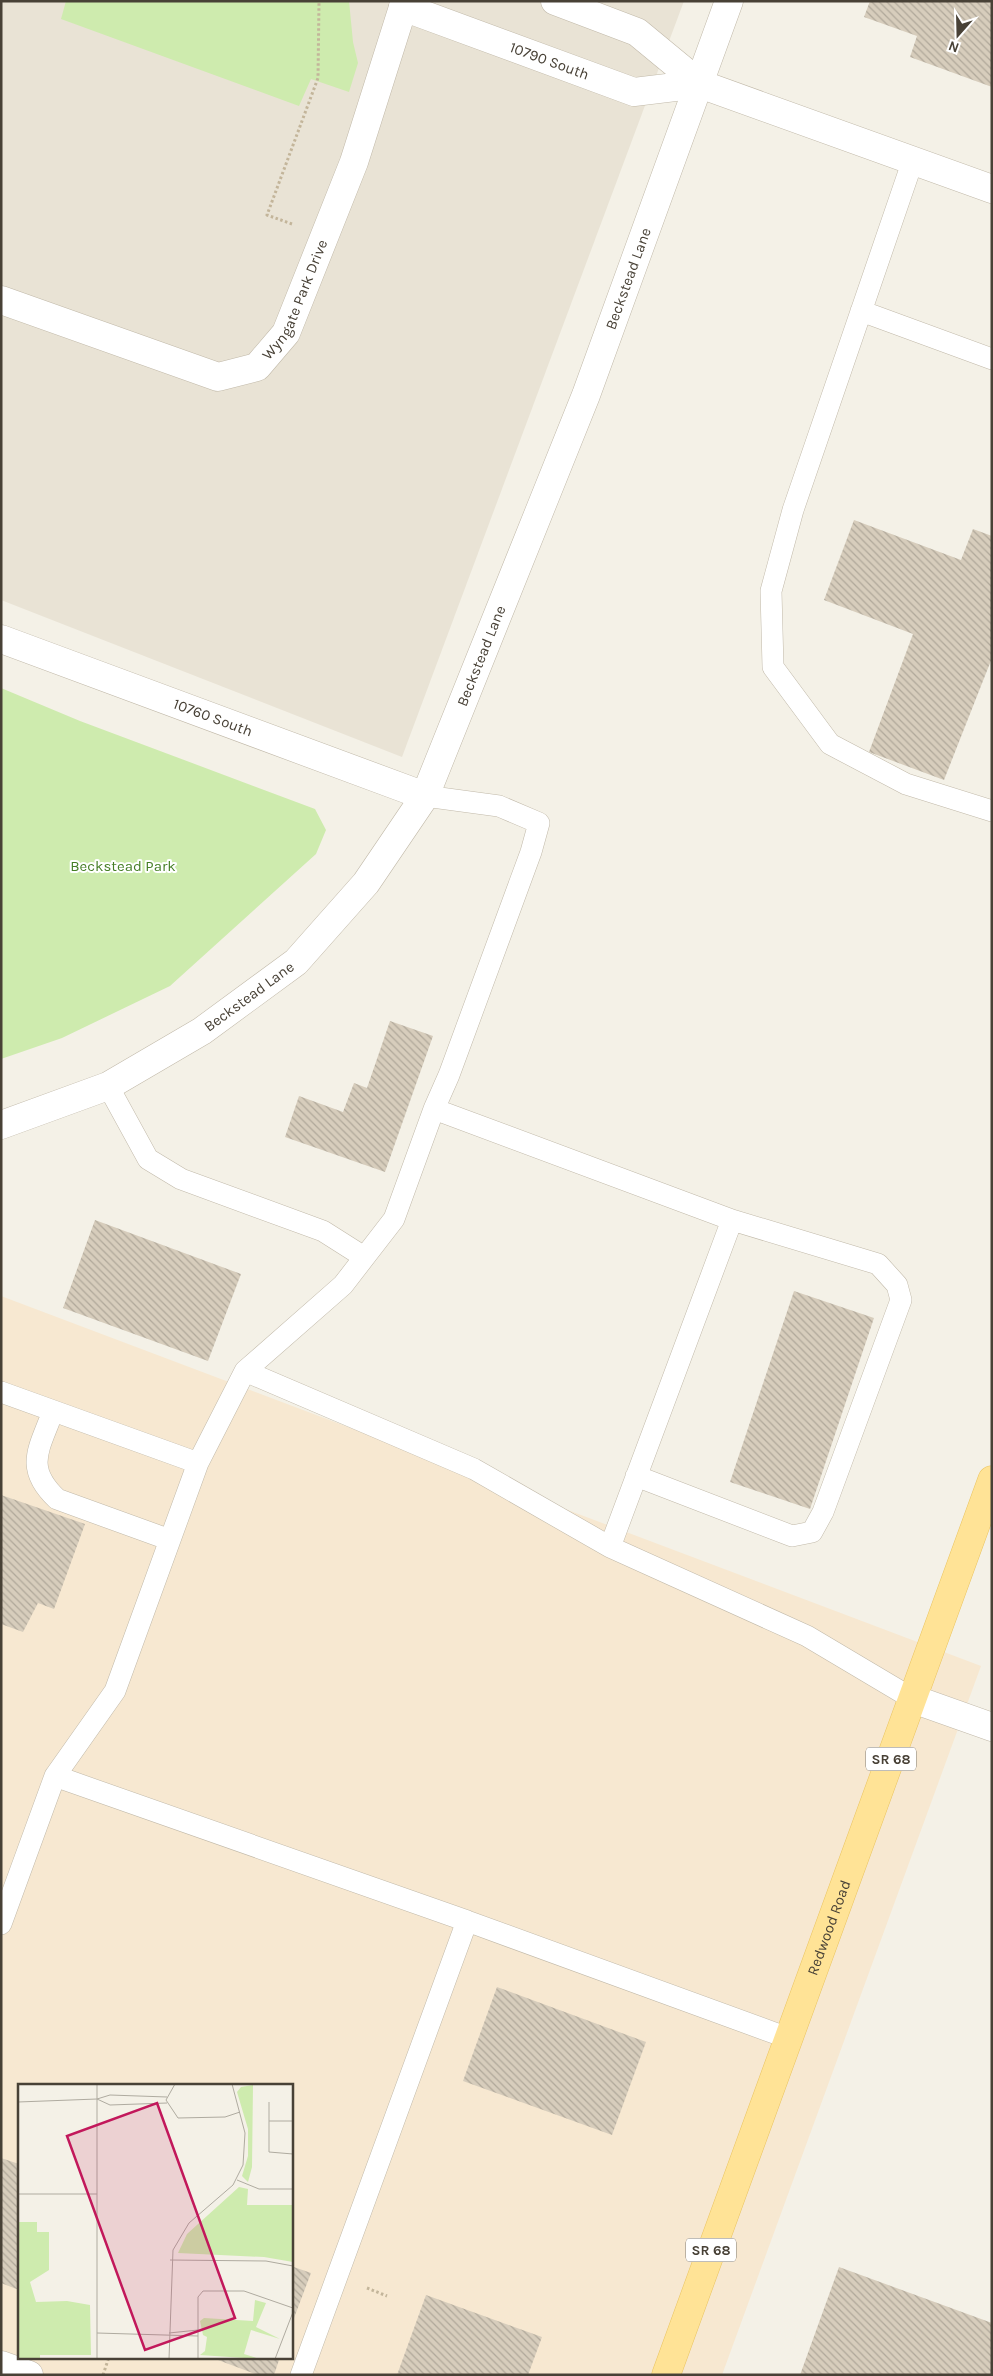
<svg xmlns="http://www.w3.org/2000/svg" width="993" height="2376" font-family="Karla,sans-serif">
  <style>
    .residential { fill: #e9e3d5 }
    .commercial { fill: #f7e8d1; fill-rule: evenodd }
    .park { fill: #ceebae }
    .building { fill: url(#building-back-hatch) }
    .lines { fill: none; stroke-linecap: round; stroke-linejoin: round }
    .service-casing { stroke: #c1b9a9; stroke-width: 22 }
    .minor-casing { stroke: #c1b9a9; stroke-width: 29 }
    .tertiary-casing { stroke: #c1b9a9; stroke-width: 29 }
    .primary-casing { stroke: #eac460; stroke-width: 29 }
    .path { stroke: #c3b59a; stroke-width: 3; stroke-dasharray: 2.5 2.5; stroke-linecap: butt }
    .service { stroke: #fff; stroke-width: 21 }
    .minor { stroke: #fff; stroke-width: 28 }
    .tertiary { stroke: #fff; stroke-width: 28 }
    .primary { stroke: #ffe396; stroke-width: 28 }
    .labels { text-anchor: middle; stroke-width: 4; stroke-linejoin: round; paint-order: stroke }
    .shield { fill: #fff; stroke: #7f7a72; stroke-width: 1 }
    .shield-label { font-size: 14px; font-weight: bold; fill: #484136 }
    .street-label { font-size: 15px; fill: #484136; stroke: #fff }
    .park-label { font-size: 15px; fill: #457e25; stroke: #fff }
    .inset-road { fill: none; stroke: #afaba0; stroke-width: 1 }
    .view { fill: #c2185b; fill-opacity: 0.15; stroke: #c2185b; stroke-width: 2.5 }
    .inset-edge { fill: none; stroke: #484136; stroke-width: 2.5 }
  </style>
  <defs>
    <pattern id="building-back-hatch" width="6" height="6" patternUnits="userSpaceOnUse" patternTransform="scale(1.25)"><rect width="6" height="6" fill="#d7cdbc"/><path d="M-1 5l2 2M0 0l6 6M5-1l2 2" fill="none" stroke="#b0a89a"/></pattern>
  </defs>
  <rect width="100%" height="100%" fill="#f4f1e7"/>
  <path class="residential" d="M1,1H684L402,757L1,600Z"/>
  <path class="commercial" d="M1,1296L981,1666L722,2375H1ZM19,2085H291V2357H19Z"/>
  <path class="park" d="M66,1H349L353,42L358,63L349,92L311,79L299,106L61,19Z
    M1,688L80,721L315,809L326,830L316,854L170,986L62,1038L1,1059Z"/>
  <path class="building" d="M870,1H992V87L910,57L917,36L864,17Z
    M854,520L961,560L973,529L992,536V658L944,780L869,752L913,634L824,600Z
    M390,1021L433,1036L385,1172L285,1137L299,1096L343,1112L354,1083L367,1088Z
    M95,1220L241,1274L208,1361L63,1308Z
    M794,1291L874,1318L810,1509L730,1482Z
    M1,1495L85,1524L54,1609L38,1603L23,1632L1,1624Z
    M497,1987L646,2042L612,2135L463,2081Z
    M1,2158L19,2164V2290L1,2283Z
    M291,2266L311,2273L291,2326Z
    M839,2267L992,2323V2375H800Z
    M426,2295L542,2337L528,2375H397Z
    M210,2357H280L274,2375H258Z"/>
  <g class="lines">
    <defs>
      <path id="service" d="M913,160L793,510L771,591L773,667L830,744L906,784L992,811
        M861,311L992,359
        M425,796L499,806L539,823L531,852L449,1075L434,1109
        M108,1086L148,1159L181,1179L323,1231L364,1257
        M245,1371L474,1469L610,1547
        M1,1392L198,1463L115,1691L55,1776L1,1924
        M53,1411C40,1448 23,1467 57,1499L170,1540
        M198,1463L245,1371L343,1285L394,1219L434,1109L732,1220L610,1547L807,1636L913,1699
        M636,1476L792,1536L812,1532L823,1512L901,1300L897,1285L878,1264L732,1220
        M55,1776L467,1921
        M301,2375L467,1921L788,2038"/>
      <g id="minor">
        <path d="M555,1L637,32L700,84"/>
        <path id="s1" d="M403,7L634,92L700,84"/>
        <path id="s2" d="M1,300L218,377L257,367L286,333L354,162L405,1"/>
        <path id="s3" d="M1,639L425,796"/>
        <path d="M913,1699L992,1727"/>
        <path d="M1,2365L29,2375"/>
      </g>
      <g id="tertiary">
        <path d="M700,84L992,189"/>
        <path id="s4" d="M1,1125L108,1086L202,1031L296,962L366,883L425,796L586,395L729,1"/>
      </g>
      <g id="primary">
        <path id="s5" d="M666,2375L992,1480"/>
      </g>
    </defs>
    <use href="#service" class="service-casing"/>
    <use href="#minor" class="minor-casing"/>
    <use href="#tertiary" class="tertiary-casing"/>
    <use href="#primary" class="primary-casing"/>
    <path class="path" d="M292,224L267,215L318,78L319,1
      M367,2288L387,2296
      M103,2375L109,2357"/>
    <use href="#service" class="service"/>
    <use href="#minor" class="minor"/>
    <use href="#tertiary" class="tertiary"/>
    <use href="#primary" class="primary"/>
  </g>
  <g class="labels">
    <g class="shield">
      <rect x="866" y="1747.5" width="50" height="23" rx="4"/>
      <rect x="686" y="2238.5" width="50" height="23" rx="4"/>
    </g>
    <g class="shield-label">
      <text x="891" y="1764">SR 68</text>
      <text x="711" y="2255">SR 68</text>
    </g>
    <g class="street-label">
      <text dy="5" stroke="none"><textPath href="#s1" startOffset="156">10790 South</textPath></text>
      <text dy="5" stroke="none"><textPath href="#s4" startOffset="1106">Beckstead Lane</textPath></text>
      <text dy="5" stroke="none"><textPath href="#s2" startOffset="349">Wyngate Park Drive</textPath></text>
      <text dy="5" stroke="none"><textPath href="#s4" startOffset="701">Beckstead Lane</textPath></text>
      <text dy="5" stroke="none"><textPath href="#s3" startOffset="226">10760 South</textPath></text>
      <text dy="5" stroke="none"><textPath href="#s4" startOffset="281">Beckstead Lane</textPath></text>
      <text dy="5" stroke="none"><textPath href="#s5" startOffset="476">Redwood Road</textPath></text>
    </g>
    <g class="park-label">
      <text x="123" y="871">Beckstead Park</text>
    </g>
  </g>
  <g transform="translate(18 2084)">
    <rect width="275" height="275" fill="#f4f1e7"/>
    <path d="M235,1L234,83L230,98L224,92L230,72V45L219,8L223,3ZM221,103L230,105L229,121H275V178L246,173L160,169L169,150ZM0,138H19V148H31V186L12,198L18,218L49,217L72,221L73,271H22V275H0ZM237,216L248,219L238,243L262,255L233,246L226,270L242,275L182,271L187,267L189,253L185,251L182,237L186,234L235,237Z" fill="#ceebae"/>
    <path class="inset-road" d="M157,0L148,16L160,34L207,33L222,28M149,13L92,11L79,15L92,21L149,19M0,18L79,15M251,18V68L275,70M251,37H275M219,96L241,105H275M0,110H79M152,176L248,177L275,182M79,249L180,252M151,249L180,246M79,275V0M151,275L155,166L171,139L215,101L225,81L227,49L214,0M180,275V213L185,207H226L275,224M257,275L275,228"/>
    <path class="view" d="M139,19L217,234L127,266L49,52Z"/>
    <rect width="275" height="275" class="inset-edge"/>
  </g>
  <rect width="993" height="2376" fill="none" stroke="#484136" stroke-width="5"/>
  <g transform="translate(958 35) rotate(200)" stroke="#ffffff" stroke-width="4" paint-order="stroke">
  <path d="M0-4L9 19L0 12L-9 19Z" fill="#484136"/>
  <text y="-8" font-size="14" font-weight="bold" text-anchor="middle" fill="#484136">N</text>
  </g>
</svg>
